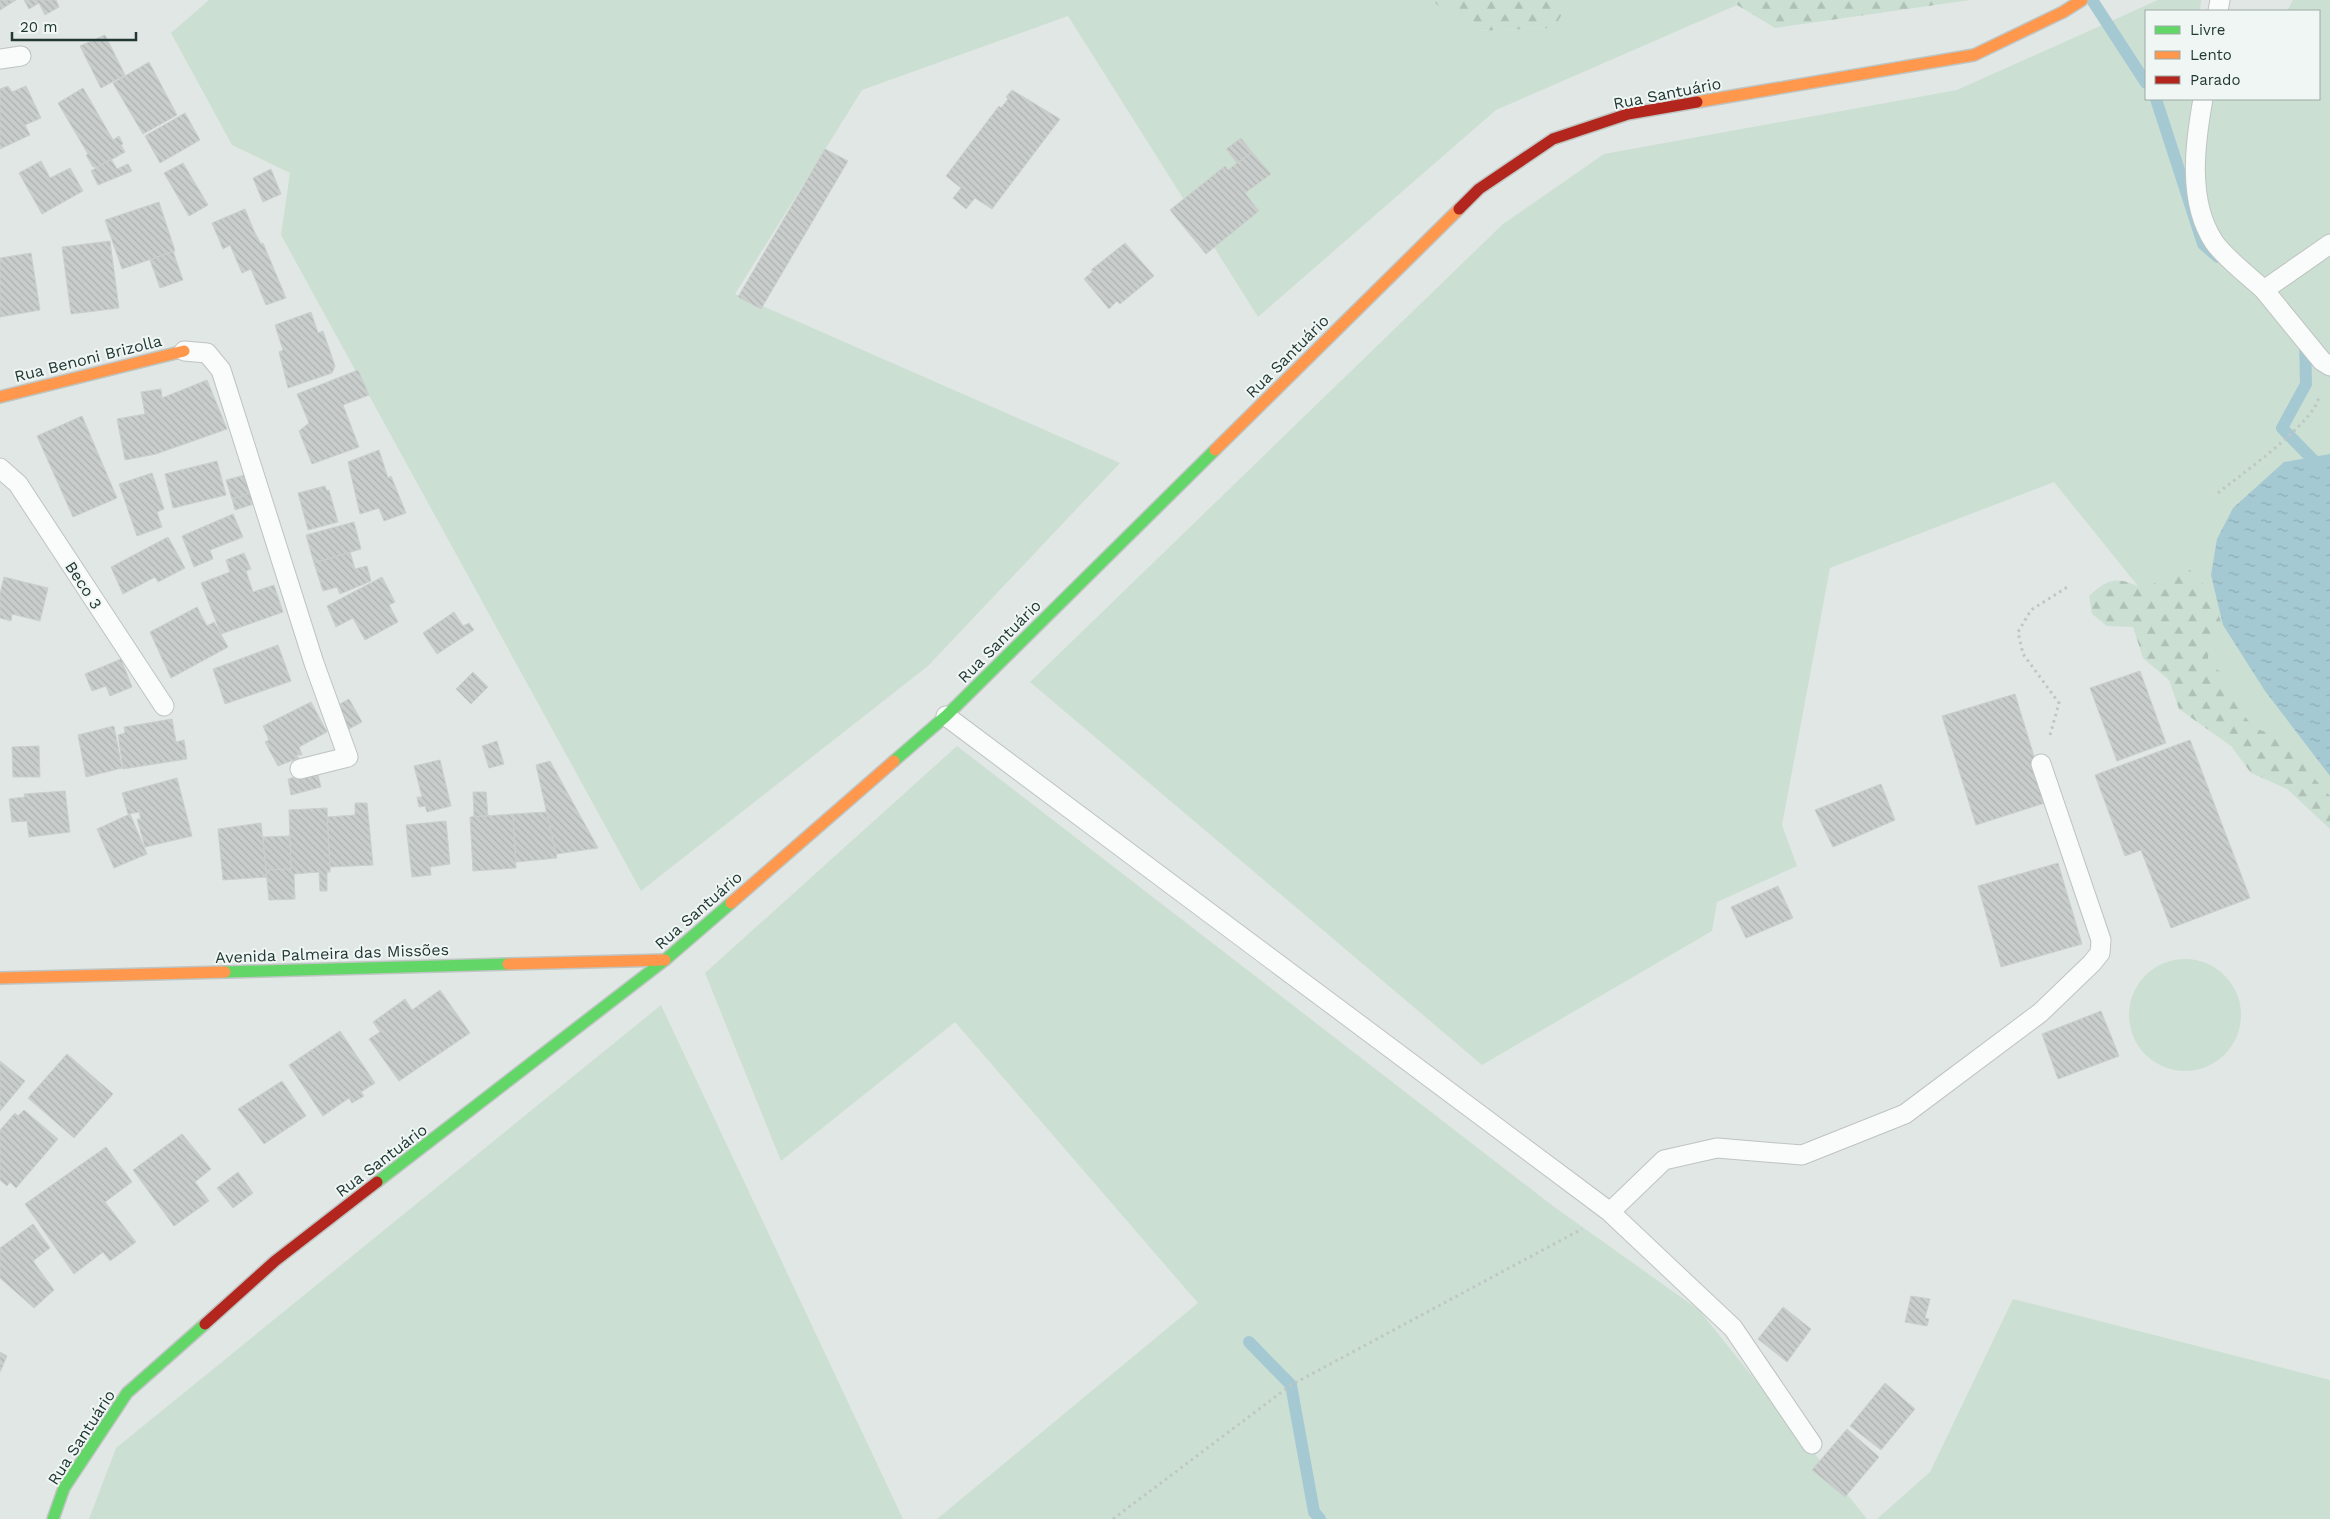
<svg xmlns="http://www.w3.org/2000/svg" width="2330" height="1519" font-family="'Work Sans',sans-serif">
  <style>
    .green { fill: #ccdfd3 }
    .forest { fill: url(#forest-firs) }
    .water { fill: url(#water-ripples) }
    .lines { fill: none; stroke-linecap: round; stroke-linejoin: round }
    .stream { stroke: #a5c9d2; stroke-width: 12 }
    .building { fill: url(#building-back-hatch); stroke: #cad0ce }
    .lane-casing { stroke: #bec4c2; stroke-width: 21 }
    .fast-casing { stroke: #bec5c2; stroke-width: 14 }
    .slow-casing { stroke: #bec5c2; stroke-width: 14 }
    .jam-casing { stroke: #bec5c2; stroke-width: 14 }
    .path { stroke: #bfc7c5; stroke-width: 3; stroke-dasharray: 2.5 4; stroke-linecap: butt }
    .lane { stroke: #fafbfb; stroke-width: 19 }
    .fast { stroke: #63d668; stroke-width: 11 }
    .slow { stroke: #ff974d; stroke-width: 11 }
    .jam { stroke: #b3261e; stroke-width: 11 }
    .labels { text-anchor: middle; stroke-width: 4; stroke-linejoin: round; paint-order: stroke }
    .street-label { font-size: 16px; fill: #223834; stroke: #eff6f3 }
  </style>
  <defs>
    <pattern id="forest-firs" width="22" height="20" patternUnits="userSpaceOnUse" patternTransform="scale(1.25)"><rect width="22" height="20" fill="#ccdfd3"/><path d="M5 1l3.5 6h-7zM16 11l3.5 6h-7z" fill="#afc0b6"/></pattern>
    <pattern id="water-ripples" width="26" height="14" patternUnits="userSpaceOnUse" patternTransform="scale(1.25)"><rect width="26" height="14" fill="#a5c9d2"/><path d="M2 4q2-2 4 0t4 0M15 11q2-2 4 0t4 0" fill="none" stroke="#8eadb5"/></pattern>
    <pattern id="building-back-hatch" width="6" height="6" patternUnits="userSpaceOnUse" patternTransform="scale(1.25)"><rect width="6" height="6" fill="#c9cecc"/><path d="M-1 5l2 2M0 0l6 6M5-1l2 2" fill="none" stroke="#acb2b0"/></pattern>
  </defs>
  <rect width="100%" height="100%" fill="#e1e7e5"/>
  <path class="green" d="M209,0H1431L1474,31L1553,28L1570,0H1736L1737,5L1496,110L1258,317L1068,16L862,90L735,294L1120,463L928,666L641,891L281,235L290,173L232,145L171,33Z
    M2158,0H2201L2200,11H2146V99H2319V11H2287L2293,0H2330V824L2054,482L1830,568L1782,825L1797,866L1717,902L1712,931L1482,1065L1030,682L1503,224L1604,154L1957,90Z
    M957,746L1553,1206L1699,1310L1867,1519H937L1198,1303L955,1022L781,1161L705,973Z
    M2129 1015a56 56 0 1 1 112 0a56 56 0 1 1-112 0Z
    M661,1005L903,1519H89L116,1448Z
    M2013,1299L2330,1380V1519H1877L1930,1472Z"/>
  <path class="forest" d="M1431,0H1570L1554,28L1473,31Z
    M1736,0H1970L1775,28L1737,5Z
    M2190,570L2211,592L2223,628L2209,651L2207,664L2223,673L2236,705L2254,728L2281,737L2303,755L2311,775L2330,796V829L2287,789L2251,773L2231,746L2179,709L2169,680L2143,658L2133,627L2107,626L2092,614L2089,596C2110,576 2119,577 2144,589L2169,575Z"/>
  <path class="water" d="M2330,454V776L2265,691L2223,625L2211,575L2217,539L2233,508L2284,462Z"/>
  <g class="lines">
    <path class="stream" d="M2092,0L2146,83
      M2156,99L2203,244L2218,257
      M2305,339L2306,384L2282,428L2321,468
      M1249,1342L1291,1385L1314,1512L1320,1519"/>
  </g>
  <path class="building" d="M0,0H16L0,10Z
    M24,0H56L59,7L45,15L39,3L29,9Z
    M105,35L125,75L101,88L80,46Z
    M149,62L177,115L143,134L113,83Z
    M8,86L12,92L26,86L41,118L25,125L30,135L0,149V89Z
    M83,88L113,140L119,136L123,144L121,145L125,152L98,167H93L86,155L88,154L58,103Z
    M1012,90L1060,119L992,209L975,198L966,209L953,198L961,188L946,176L999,106L1001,108L1008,99L1006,97Z
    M185,113L200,140L160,163L145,136Z
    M1241,138L1252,152L1237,163L1226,149Z
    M825,149L848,161L761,309L738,297Z
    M1252,152L1271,174L1245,193L1259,211L1206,254L1170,210L1225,166L1228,170Z
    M111,159L117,169L128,164L132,171L98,185L91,171Z
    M41,161L50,178L70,168L83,191L42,214L19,173Z
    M183,163L208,205L189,216L164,173Z
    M271,169L281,194L263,202L253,178Z
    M159,202L175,251L122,269L105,220Z
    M245,209L254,231L261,244L263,243L286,298L266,305L251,269L242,273L230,245L223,249L212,223Z
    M110,241L119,308L71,314L62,247Z
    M1125,243L1154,276L1120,304L1117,301L1109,309L1084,279L1093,271L1091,270Z
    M173,251L183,280L160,288L150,260Z
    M31,253L40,310L0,317V258Z
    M311,312L318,333L323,331L335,366L332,373L288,388L279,352L283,350L275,325Z
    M358,370L369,395L343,405L359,447L312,464L299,431L309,423L297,394Z
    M207,380L227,429L156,454L125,460L117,419L145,414L141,392L161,389L162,398Z
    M82,416L117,498L73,517L37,436Z
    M379,450L388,478L391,476L406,513L384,521L379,508L360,514L348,462Z
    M217,461L226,495L173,508L165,474Z
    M152,473L164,509L157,512L162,527L137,536L119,484Z
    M245,475L251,493L232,499L226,480Z
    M325,486L327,491L329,490L338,522L308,530L298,493Z
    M254,492L257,503L235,510L232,499Z
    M233,514L243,537L210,550L213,559L194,567L182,536Z
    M354,522L361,549L314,563L306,535Z
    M168,537L185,568L158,582L155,577L123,594L111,567Z
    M350,552L355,569L367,566L371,581L340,594L337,587L323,591L314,563Z
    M244,553L251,569L246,571L253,592L274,585L283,612L221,634L201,583L230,572L226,560Z
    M4,577L48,588L40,621L12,614L11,621L0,618V594Z
    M382,577L395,602L389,605L398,622L365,640L353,618L336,627L327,606Z
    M197,607L207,626L214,622L228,647L171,678L150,632Z
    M454,612L463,626L469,623L474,630L437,654L423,633Z
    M278,645L291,681L225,704L213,669Z
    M121,659L132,687L110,696L106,686L92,691L85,674Z
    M2140,671L2166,743L2117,761L2090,688Z
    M473,672L488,687L471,704L456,689Z
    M2015,694L2048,802L1976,825L1942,716Z
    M349,699L362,722L345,731L333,708Z
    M311,702L327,732L299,747L302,755H296L299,758L278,766L265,742L269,740L263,726Z
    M172,719L176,742L184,740L187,759L123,769L118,735L125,733L124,727Z
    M114,726L122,768L86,777L78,735Z
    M2190,740L2250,898L2171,928L2141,850L2125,856L2095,775Z
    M497,741L504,764L489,768L482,746Z
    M39,746L40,777H13L12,747Z
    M440,760L451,806L427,812L425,806L419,807L417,797H422L414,766Z
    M550,761L598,848L556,854L536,765Z
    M317,771L321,787L291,795L288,779Z
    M177,778L192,836L145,847L137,819H141L139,812L128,814L122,793Z
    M1881,784L1895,820L1833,847L1815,810Z
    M65,791L70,832L29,837L27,821L12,822L9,799L25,797L24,794Z
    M473,792H486L488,816L474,817Z
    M355,803H367L373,865L330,867L327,817L355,815Z
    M327,808L330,867V872H327V891H320L319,872L294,874L295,899L269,900L266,870L291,869L289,810Z
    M547,812L557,858L516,862L513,814Z
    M130,814L147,854L114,868L97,829Z
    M513,814L516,868L473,871L470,817Z
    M446,821L450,864L430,867L431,875L412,877L406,825Z
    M261,823L267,877L223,880L218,829Z
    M290,836L291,869L266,870L263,837Z
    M2058,863L2082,944L2001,967L1978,886Z
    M1778,886L1793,918L1746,938L1731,907Z
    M440,990L470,1033L399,1081L369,1039L380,1032L373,1022L405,999L412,1010Z
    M2101,1011L2119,1056L2058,1079L2042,1034Z
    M340,1031L375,1083L361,1092L364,1096L352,1103L349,1098L323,1116L289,1065Z
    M67,1054L113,1094L74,1138L28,1098Z
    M0,1061L25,1081L0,1111Z
    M282,1081L306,1116L264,1144L238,1109Z
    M24,1110L58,1139L16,1188L10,1182L7,1186L0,1180V1130L15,1113L18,1116Z
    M182,1134L211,1169L195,1182L209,1201L174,1226L133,1170Z
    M106,1147L132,1182L105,1202L136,1242L110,1261L103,1252L74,1274L25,1204Z
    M238,1172L253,1193L233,1208L217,1188Z
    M33,1224L50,1248L33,1261L54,1290L34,1308L0,1278V1248Z
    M1911,1296L1930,1299L1925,1318L1929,1319L1927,1326L1905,1322Z
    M1783,1307L1811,1329L1787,1362L1758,1339Z
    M0,1352L7,1356L0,1372Z
    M1885,1383L1915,1409L1881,1450L1850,1426Z
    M1847,1429L1879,1457L1845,1497L1812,1470Z"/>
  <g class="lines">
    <defs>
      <path id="lane" d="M2218,11L2220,0
        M0,59L21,56
        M2203,99C2195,143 2187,201 2214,242C2224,257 2250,277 2264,290L2330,244
        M2264,290L2322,361L2330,366
        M184,351L207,353L221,370L314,663L348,757L300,769
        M0,468L18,484L164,706
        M946,716L1610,1212L1733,1328L1812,1444
        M1610,1212L1664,1160L1717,1148L1802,1155L1905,1114L2040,1013L2092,963L2100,953L2101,940L2041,764"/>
      <path id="fast" d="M894,761L946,716L1215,450
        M225,972L508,964
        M377,1182L665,960L731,903
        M53,1519L64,1488L127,1393L205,1324"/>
      <path id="slow" d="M1697,102L1974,55L2063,12L2082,0
        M0,397L184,351
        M1215,450L1459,209
        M731,903L894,761
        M508,964L665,960
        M0,978L225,972"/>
      <path id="jam" d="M1459,209L1479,189L1553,139L1628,114L1697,102
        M205,1324L275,1261L377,1182"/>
    </defs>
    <use href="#lane" class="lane-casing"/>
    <use href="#fast" class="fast-casing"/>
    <use href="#slow" class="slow-casing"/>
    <use href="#jam" class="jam-casing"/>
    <path class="path" d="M2218,493C2240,475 2316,422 2319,396
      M2050,735L2059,703L2023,654L2018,632L2031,610L2069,586
      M1113,1519L1291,1385L1582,1229"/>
    <use href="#lane" class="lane"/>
    <use href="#fast" class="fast"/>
    <use href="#slow" class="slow"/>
    <use href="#jam" class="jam"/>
  </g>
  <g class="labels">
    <g class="street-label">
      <text transform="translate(1667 93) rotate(-11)" y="6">Rua Santuário</text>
      <text transform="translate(1287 356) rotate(-45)" y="6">Rua Santuário</text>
      <text transform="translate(88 358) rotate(-14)" y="6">Rua Benoni Brizolla</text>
      <text transform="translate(84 585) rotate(57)" y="6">Beco 3</text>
      <text transform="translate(999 641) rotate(-45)" y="6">Rua Santuário</text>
      <text transform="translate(698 910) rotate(-41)" y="6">Rua Santuário</text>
      <text transform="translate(332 953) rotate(-2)" y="6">Avenida Palmeira das Missões</text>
      <text transform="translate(381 1160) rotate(-37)" y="6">Rua Santuário</text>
      <text transform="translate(81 1437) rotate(-57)" y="6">Rua Santuário</text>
    </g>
  </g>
  <rect x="2145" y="10" width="175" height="90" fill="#eff6f3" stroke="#9daaa7"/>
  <rect x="2155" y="26" width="25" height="8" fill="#63d668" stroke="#9daaa7"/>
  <text x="2190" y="35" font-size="15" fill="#223834">Livre</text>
  <rect x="2155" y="51" width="25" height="8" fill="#ff974d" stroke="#9daaa7"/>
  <text x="2190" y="60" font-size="15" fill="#223834">Lento</text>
  <rect x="2155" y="76" width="25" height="8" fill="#b3261e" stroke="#9daaa7"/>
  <text x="2190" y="85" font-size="15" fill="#223834">Parado</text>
  <path d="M12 32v8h124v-8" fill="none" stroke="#223834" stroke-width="2.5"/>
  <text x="20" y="32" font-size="15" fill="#223834" stroke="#eff6f3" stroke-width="4" paint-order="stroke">20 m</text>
</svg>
